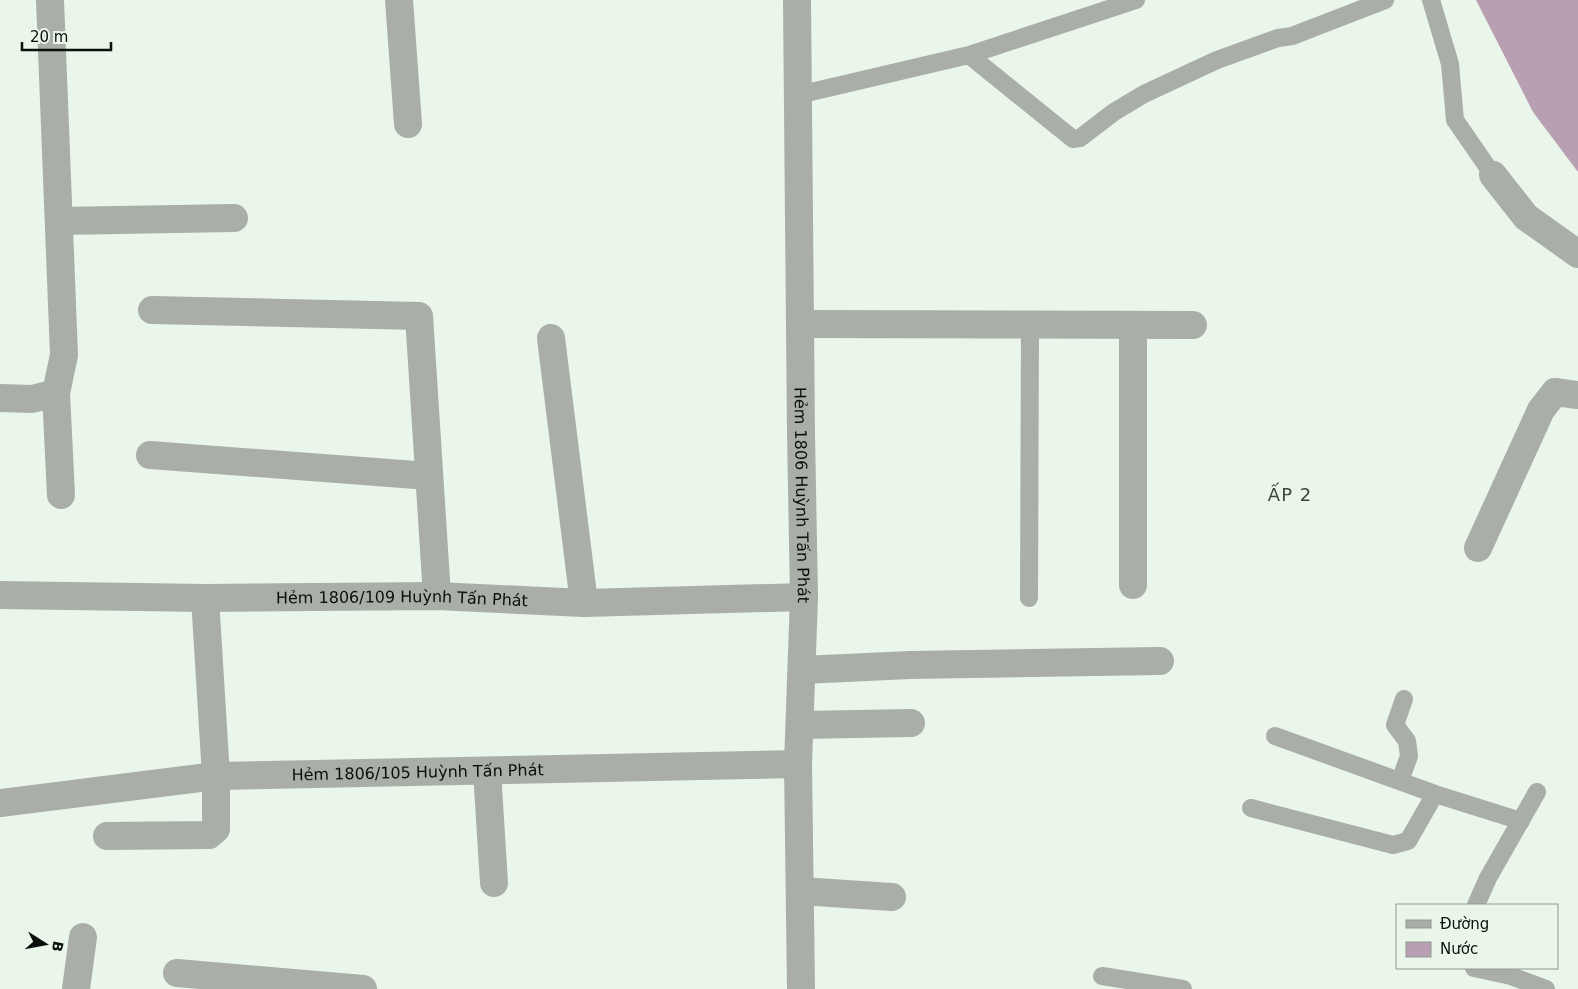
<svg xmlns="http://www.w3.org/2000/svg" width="1578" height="989" font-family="'DejaVu Sans',sans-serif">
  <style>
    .water { fill: #b99fb2 }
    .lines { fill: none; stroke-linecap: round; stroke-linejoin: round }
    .lane { stroke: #a9aea9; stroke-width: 18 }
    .street { stroke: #a9aea9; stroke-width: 28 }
    .labels { text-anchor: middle; stroke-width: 4.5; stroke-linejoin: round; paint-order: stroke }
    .street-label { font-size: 16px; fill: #0b0f0b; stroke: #e9f6e9 }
    .neighbourhood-label { font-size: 18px; letter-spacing: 1px; fill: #3c463c; stroke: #e9f6e9 }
  </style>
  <rect width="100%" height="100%" fill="#e9f6e9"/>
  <path class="water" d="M1476,0H1578V172L1533,112Z"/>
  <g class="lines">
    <path class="lane" d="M1431,0L1450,64L1455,120L1493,175
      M969,55L1073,139L1080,138L1114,112L1144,94L1217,60L1278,38L1292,36L1385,0
      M798,95L969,55L1136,0
      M1029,598L1030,324
      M1275,736L1435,794L1521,821
      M1400,781L1409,756L1407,741L1395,725L1404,699
      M1251,808L1393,845L1408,841L1435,794
      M1476,905L1488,878L1537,792
      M1474,968L1511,976L1546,989
      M1102,976L1183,989"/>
    <g class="street">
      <path d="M399,0L408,124"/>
      <path id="s1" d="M797,0L801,434L804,597L798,764L801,989"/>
      <path d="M1493,175L1526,217L1578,254"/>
      <path d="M59,221L234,218"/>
      <path d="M152,310L419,316L437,596"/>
      <path d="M800,324L1193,325"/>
      <path d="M1133,325V585"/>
      <path d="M551,338L584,603"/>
      <path d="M56,393L61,495"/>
      <path d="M0,398L32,399L56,393L64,355L50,0"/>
      <path d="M150,455L429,476"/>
      <path d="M1478,548L1541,410L1555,392L1578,395"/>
      <path id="s2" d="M0,595L205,598L437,596L584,603L804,597"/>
      <path id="s3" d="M205,598L216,776L798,764"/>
      <path d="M802,670L910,665L1160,661"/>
      <path d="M800,725L911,723"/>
      <path d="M487,771L494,883"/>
      <path d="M0,803L216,776V829L209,835L107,836"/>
      <path d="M800,891L892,897"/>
      <path d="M177,973L363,989"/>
      <path d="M76,989L83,937"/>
    </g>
  </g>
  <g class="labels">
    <g class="street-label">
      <text dy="6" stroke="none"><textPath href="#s1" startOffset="495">Hẻm 1806 Huỳnh Tấn Phát</textPath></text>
      <text dy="6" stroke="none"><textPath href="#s2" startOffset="402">Hẻm 1806/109 Huỳnh Tấn Phát</textPath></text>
      <text dy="6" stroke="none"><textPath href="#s3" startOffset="380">Hẻm 1806/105 Huỳnh Tấn Phát</textPath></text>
    </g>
    <g class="neighbourhood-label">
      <text x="1290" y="501">ẤP 2</text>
    </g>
  </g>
  <rect x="1396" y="904" width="162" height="65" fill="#e9f6e9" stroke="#909a90"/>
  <rect x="1406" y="920" width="25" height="8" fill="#a9aea9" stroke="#909a90"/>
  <text x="1440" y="929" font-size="15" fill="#0b0f0b">Đường</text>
  <rect x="1406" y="942" width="25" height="15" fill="#b99fb2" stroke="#909a90"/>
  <text x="1440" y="954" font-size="15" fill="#0b0f0b">Nước</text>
  <g transform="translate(45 944) rotate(101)" stroke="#e9f6e9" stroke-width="4" paint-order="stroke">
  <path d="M0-4L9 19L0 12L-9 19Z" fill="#0b0f0b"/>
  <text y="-8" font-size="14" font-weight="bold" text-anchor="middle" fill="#0b0f0b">B</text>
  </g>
  <path d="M22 42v8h89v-8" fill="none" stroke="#0b0f0b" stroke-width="2.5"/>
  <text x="30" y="42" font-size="15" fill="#0b0f0b" stroke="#e9f6e9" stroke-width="4" paint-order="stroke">20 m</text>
</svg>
